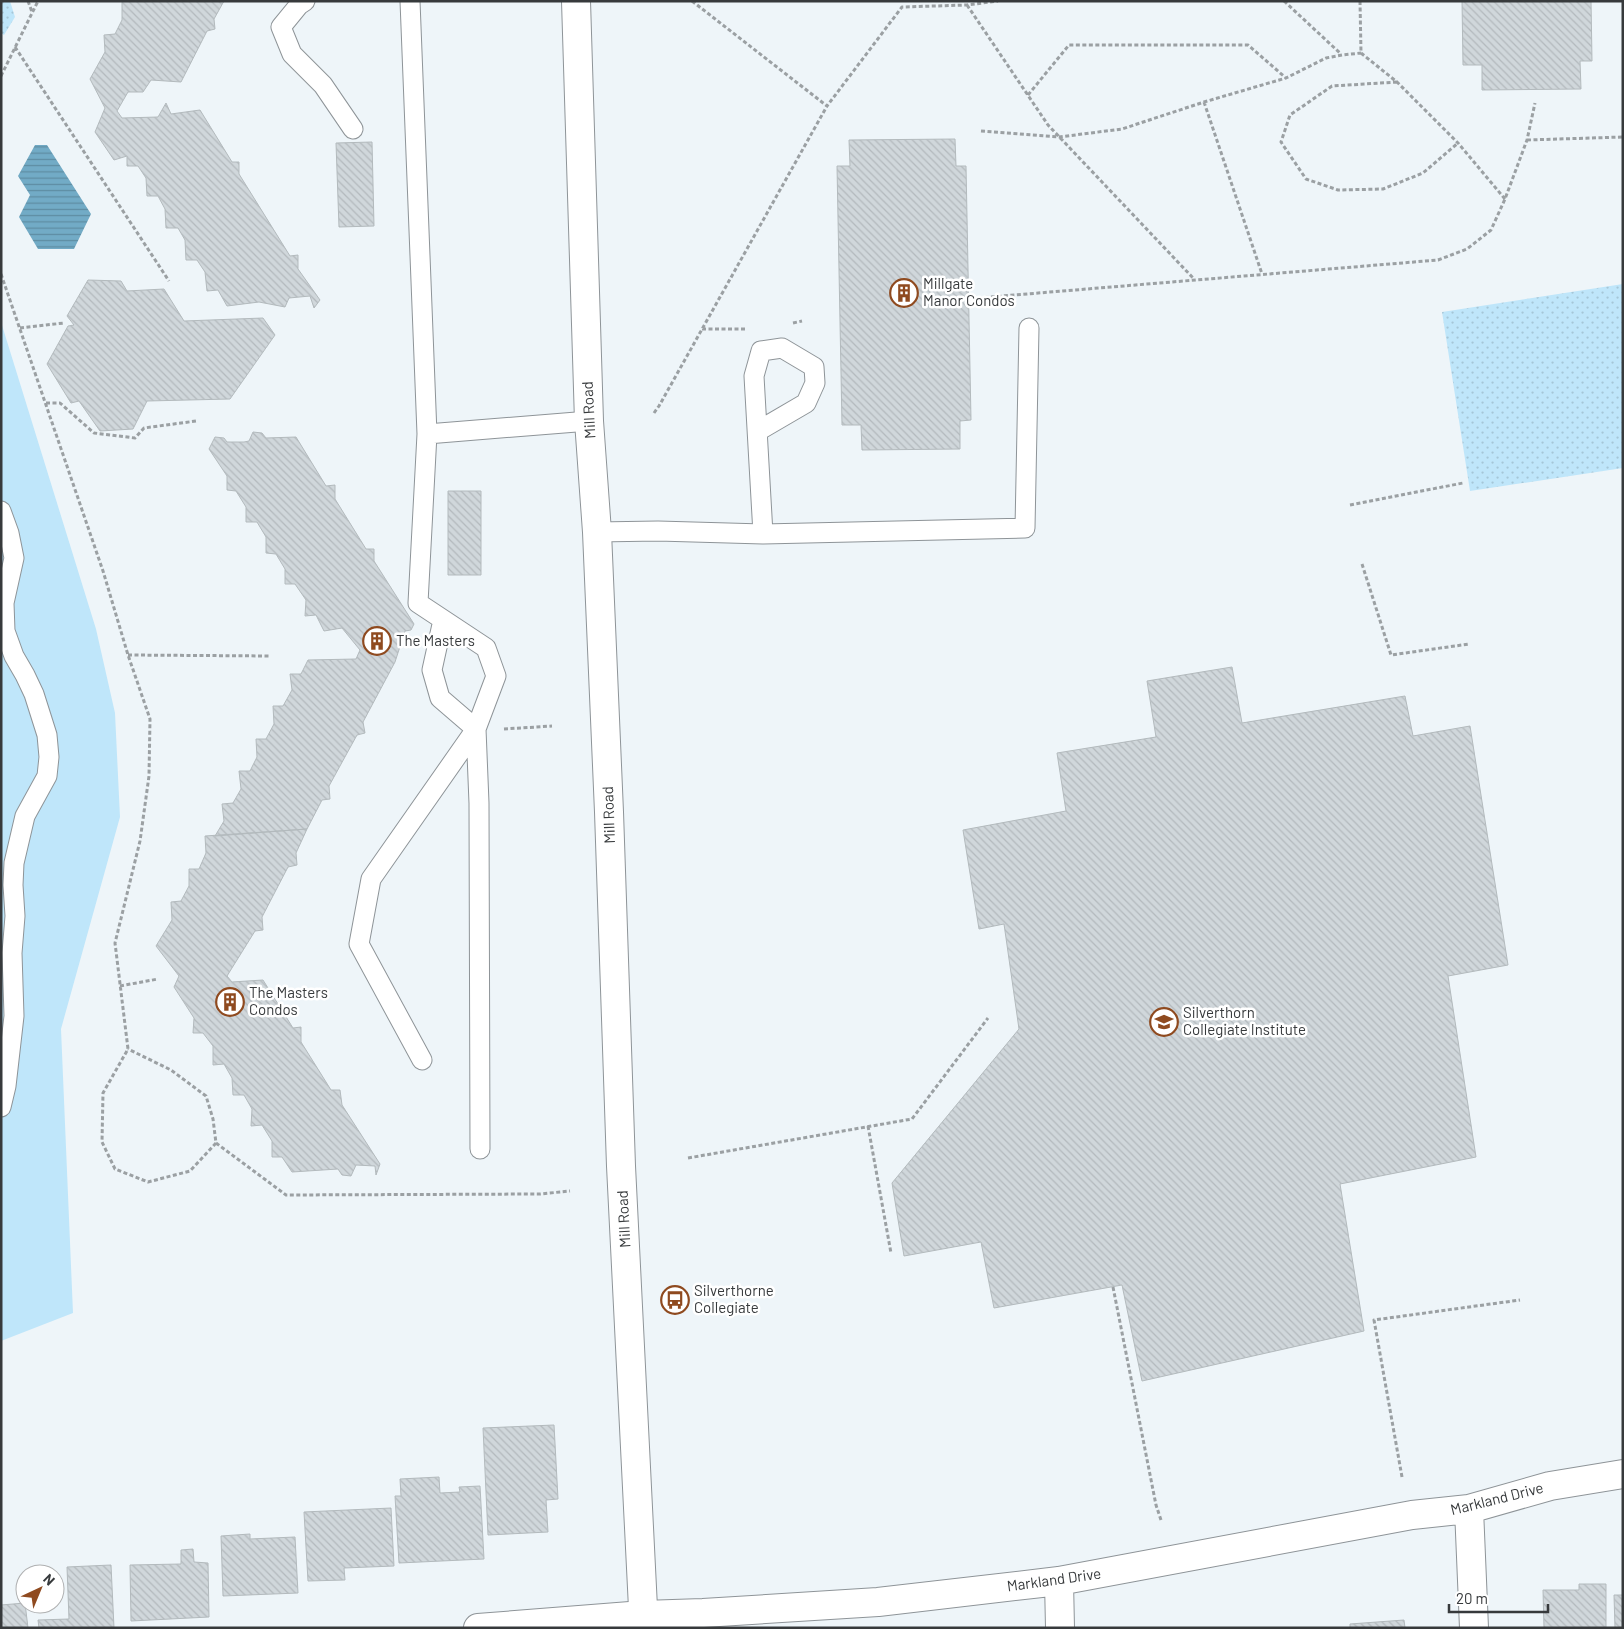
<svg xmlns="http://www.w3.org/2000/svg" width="1624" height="1629" font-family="Barlow,sans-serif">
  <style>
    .grass { fill: #bfe6fa }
    .park { fill: url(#park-dots) }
    .water { fill: url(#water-rules) }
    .building { fill: url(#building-back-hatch); stroke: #b3babd }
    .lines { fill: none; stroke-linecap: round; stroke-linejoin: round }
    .lane-casing { stroke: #8e9498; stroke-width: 21 }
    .street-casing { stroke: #8e9498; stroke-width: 30 }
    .secondary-casing { stroke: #8e9498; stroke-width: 30 }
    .path { stroke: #9ba0a3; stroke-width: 3; stroke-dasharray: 4 2.5; stroke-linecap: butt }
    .lane { stroke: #fff; stroke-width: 19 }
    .street { stroke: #fff; stroke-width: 28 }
    .secondary { stroke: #fff; stroke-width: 28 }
    .labels { text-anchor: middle; stroke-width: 5; stroke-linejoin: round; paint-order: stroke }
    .poi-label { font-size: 15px; fill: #373a3c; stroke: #fff; text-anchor: start }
    .street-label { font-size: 15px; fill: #373a3c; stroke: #fff }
  </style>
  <defs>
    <pattern id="park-dots" width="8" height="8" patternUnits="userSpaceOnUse" patternTransform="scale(1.25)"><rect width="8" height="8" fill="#bfe6fa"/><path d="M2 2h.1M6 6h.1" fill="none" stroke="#a5c6d7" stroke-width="1.8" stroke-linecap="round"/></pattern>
    <pattern id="water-rules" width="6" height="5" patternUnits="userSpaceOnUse" patternTransform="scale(1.25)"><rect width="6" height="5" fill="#72abc6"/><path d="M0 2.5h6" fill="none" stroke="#5e8ca2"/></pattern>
    <pattern id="building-back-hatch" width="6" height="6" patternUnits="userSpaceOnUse" patternTransform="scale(1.25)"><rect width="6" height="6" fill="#d0d7db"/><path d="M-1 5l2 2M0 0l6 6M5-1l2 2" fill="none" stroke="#b3b9bd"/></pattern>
  </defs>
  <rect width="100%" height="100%" fill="#eef5f9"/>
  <path class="grass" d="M1,322L96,629L115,713L120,817L61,1029L73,1313L1,1341Z"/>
  <path class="park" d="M1,1H10L15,17L4,35L1,33Z
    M1623,284V468L1470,491L1442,312Z"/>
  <path class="water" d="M35,145H47L91,214L74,249H38L19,217L30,195L18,176Z"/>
  <path class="building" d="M122,1H224L214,19L215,29L207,31L181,82L151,80L143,92H128L117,111L122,118L158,117L166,103L171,114L200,110L232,162H239V174L290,256L298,255V269L320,300L314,308L310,296L289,298L285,307L259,302L227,306L218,290L207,291L205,272L197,260H186L185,240L178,228H166L165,209L158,196H147L146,178L138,166H127V156L114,160L95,132L105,108L90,79L105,52L104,35L115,34L122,20Z
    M1462,1H1591L1592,61H1580L1581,89L1482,90V65H1463Z
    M955,139L956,166H966L971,420L960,421V449L862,450L861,425H842L837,166H850L849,140Z
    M372,142L374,226L339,227L336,143Z
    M88,280L121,281L127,291L164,289L184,321L263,318L275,335L230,399L147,401L133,429L100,431L79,401L71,403L47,364L68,326L74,325L67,316Z
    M253,432L262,433L266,438L296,437L326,486L335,485V499L366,549H374V561L414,624L411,630L405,631L395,662L363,722L365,733L357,735L329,786L330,799L322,800L307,829L215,836L224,821L222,804L233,803L241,789L239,771H250L257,757L256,739H266L274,724L273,706H283L292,690L290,674H301L308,660L356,659L360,650L342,628L324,631L316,615L305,616L306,600L295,584H285V569L276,554L266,553V537L257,522H246V507L236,491L227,490V476L209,449L215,437L224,438L227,442H244L249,441Z
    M448,491H481V575H448Z
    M1232,667L1242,723L1405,696L1413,736L1470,726L1508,965L1448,976L1476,1157L1340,1184L1364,1331L1142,1381L1122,1285L994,1308L981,1242L904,1256L892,1183L1019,1029L1004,924L979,929L963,830L1066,811L1057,753L1156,737L1147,681Z
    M307,829L296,853L297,865L288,867L262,917L263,930L255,931L227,976L232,982L263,980L293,1028L301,1027V1042L331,1090H340L342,1105L380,1164L376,1175L375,1166L356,1165L351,1176L342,1175L338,1169L292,1172L282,1157H272V1141L262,1125L251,1126L252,1109L244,1095H233L232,1078L224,1064L213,1065V1046L203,1033H193L194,1018L174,987L179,976L156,946L172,920L171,902L181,901L189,886V869H199L206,853L205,836Z
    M554,1425L558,1499L546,1500L548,1532L488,1535L483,1428Z
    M439,1477L440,1493L460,1492L459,1487L480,1486L484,1559L399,1563L395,1496H401L400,1479Z
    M391,1508L394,1566L344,1568L345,1580L308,1581L304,1512Z
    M250,1534V1539L295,1537L298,1593L223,1596L221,1536Z
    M193,1549L194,1562L208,1563L209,1617L131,1621L130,1565L181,1564V1550Z
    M111,1565L114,1628H39L38,1620L69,1619L67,1567Z
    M1579,1584H1606V1628H1544L1543,1590H1579Z
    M1614,1595H1623V1628H1615Z
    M25,1603L28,1628H1V1605Z
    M1404,1620L1405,1628H1350V1624Z"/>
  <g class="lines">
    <defs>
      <path id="lane" d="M305,1L299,5L281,27L292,54L323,85L353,129
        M410,1L427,434L589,421
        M758,431L806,403L815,383L814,367L782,348L761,351L754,376L763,534
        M427,434L418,603L486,648L496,676L476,729L479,803L480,1149
        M1,511L9,533L14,558L4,603L5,631L14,656L25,675L34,694L47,735L49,757L47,776L25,816L14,863L13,885L15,916L12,953L14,1016L6,1086L1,1107
        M597,532L658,531L763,534L1025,528L1029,328
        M422,1060L359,944L371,879L476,729L440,698L432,670L443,620"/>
      <path id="street" d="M1469,1509L1474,1628
        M1059,1581L1060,1628
        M478,1628L643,1615L703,1613L878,1602L1059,1581L1412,1515L1469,1509L1550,1486L1623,1474"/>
      <path id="secondary" d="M576,1L589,421L597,532L609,812L621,1166L644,1628"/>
    </defs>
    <use href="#lane" class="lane-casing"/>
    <use href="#street" class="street-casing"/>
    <use href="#secondary" class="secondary-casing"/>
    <path class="path" d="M28,1L32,12
      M692,1L827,106L902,7L967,5L998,1
      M1284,1L1341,54
      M1360,1L1361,53L1397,82L1458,143L1505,199
      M967,5L1048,125L1194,279
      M15,47L169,281
      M1,76L38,1
      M1397,82L1332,86L1290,115L1281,142L1306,179L1338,190L1383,189L1423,173L1458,143
      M1028,95L1069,45H1248L1286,78
      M1204,102L1262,274
      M981,131L1059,137L1122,129L1204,102L1286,78L1326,58L1342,55L1361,53
      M1527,140L1623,137
      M1,274L103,571L128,655L150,719L149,776L140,841L115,943L128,1049L103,1093L102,1142L115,1169L148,1182L190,1171L216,1143L213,1119L206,1096L171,1070L128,1049
      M978,298L1438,260L1467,249L1491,230L1505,199L1527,140L1535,103
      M793,323L802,321
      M20,328L64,323
      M702,329H747
      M46,403H60L94,433L135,438L144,428L196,421
      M654,413L659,406L827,106
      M1350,505L1463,483
      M1362,564L1391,655L1469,644
      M128,655L270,656
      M504,729L552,726
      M120,986L158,979
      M868,1126L891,1253
      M216,1143L286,1195L540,1194L570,1191
      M688,1158L912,1119L988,1018
      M1113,1287L1156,1505L1161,1520
      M1402,1477L1374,1320L1520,1300"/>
    <use href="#lane" class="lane"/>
    <use href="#street" class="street"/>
    <use href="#secondary" class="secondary"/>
  </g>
  <defs>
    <symbol id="building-ring" viewBox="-11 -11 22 22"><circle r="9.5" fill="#fff" stroke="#8f4a1f" stroke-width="1.5"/><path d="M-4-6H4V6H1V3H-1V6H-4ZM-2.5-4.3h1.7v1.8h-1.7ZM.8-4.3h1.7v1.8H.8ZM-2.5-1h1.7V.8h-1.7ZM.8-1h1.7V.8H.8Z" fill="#8f4a1f"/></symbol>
    <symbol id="school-ring" viewBox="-11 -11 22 22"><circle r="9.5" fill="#fff" stroke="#8f4a1f" stroke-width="1.5"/><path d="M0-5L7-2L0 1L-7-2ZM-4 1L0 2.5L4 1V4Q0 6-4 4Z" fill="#8f4a1f"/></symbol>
    <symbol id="bus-ring" viewBox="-11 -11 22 22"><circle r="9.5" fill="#fff" stroke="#8f4a1f" stroke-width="1.5"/><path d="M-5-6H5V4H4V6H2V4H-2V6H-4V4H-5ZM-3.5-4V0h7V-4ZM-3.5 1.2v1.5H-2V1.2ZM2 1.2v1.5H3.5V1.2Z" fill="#8f4a1f"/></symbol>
  </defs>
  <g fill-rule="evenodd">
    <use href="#building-ring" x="888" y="277" width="32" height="32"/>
    <use href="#building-ring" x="361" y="625" width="32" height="32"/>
    <use href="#building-ring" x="214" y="986" width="32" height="32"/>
    <use href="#school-ring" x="1148" y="1006" width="32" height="32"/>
    <use href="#bus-ring" x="659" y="1284" width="32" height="32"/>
  </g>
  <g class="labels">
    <g class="poi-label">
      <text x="923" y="289">Millgate<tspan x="923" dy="17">Manor Condos</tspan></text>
      <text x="396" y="646">The Masters</text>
      <text x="249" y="998">The Masters<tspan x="249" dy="17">Condos</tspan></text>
      <text x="1183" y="1018">Silverthorn<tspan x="1183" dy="17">Collegiate Institute</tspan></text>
      <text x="694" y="1296">Silverthorne<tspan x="694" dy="17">Collegiate</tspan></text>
    </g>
    <g class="street-label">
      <text transform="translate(589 410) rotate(-93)" y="5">Mill Road</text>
      <text transform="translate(609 815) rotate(-92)" y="5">Mill Road</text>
      <text transform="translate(624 1219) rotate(-93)" y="5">Mill Road</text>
      <text transform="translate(1497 1499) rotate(-14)" y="5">Markland Drive</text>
      <text transform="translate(1054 1580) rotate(-8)" y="5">Markland Drive</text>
    </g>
  </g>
  <rect width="1624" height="1629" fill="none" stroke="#373a3c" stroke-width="5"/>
  <g transform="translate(40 1589) rotate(44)"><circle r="24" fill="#ffffff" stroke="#afb0b1"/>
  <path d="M0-4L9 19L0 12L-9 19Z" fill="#8f4a1f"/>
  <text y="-8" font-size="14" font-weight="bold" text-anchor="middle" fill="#373a3c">N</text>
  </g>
  <path d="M1449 1604v8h99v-8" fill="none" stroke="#373a3c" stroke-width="2.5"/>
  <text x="1456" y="1604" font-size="15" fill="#373a3c" stroke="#ffffff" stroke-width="4" paint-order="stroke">20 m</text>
</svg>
